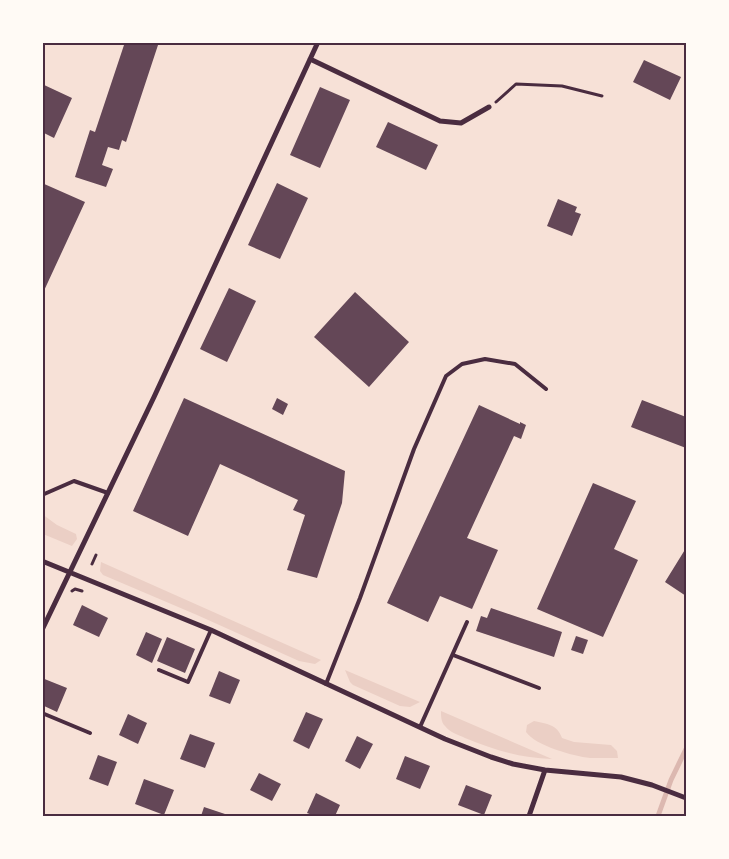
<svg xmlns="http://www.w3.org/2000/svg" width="729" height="859" font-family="Bitter,serif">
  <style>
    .green { fill: #ebcfc5 }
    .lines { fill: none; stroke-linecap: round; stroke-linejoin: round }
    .stream { stroke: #dcb8b0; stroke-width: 5 }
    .building { fill: #644757 }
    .path { stroke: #4a2c40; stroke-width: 3 }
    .service { stroke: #4a2c40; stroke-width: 4 }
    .minor { stroke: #4a2c40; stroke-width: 5 }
    .neatline { fill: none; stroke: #4a2c40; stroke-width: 2 }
  </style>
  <rect width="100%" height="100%" fill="#f7e1d7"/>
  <path class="green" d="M42,514L57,525L76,534L77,539L72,546L43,534Z
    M101,562L321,660L315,664L299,661L197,615L103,575L100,571Z
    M345,670L420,702L410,707L400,706L353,685L350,682Z
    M441,711L552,759C521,758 494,750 465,738C459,735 449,732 445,726C441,722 441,716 441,711Z
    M534,721C547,724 557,724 562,738L574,742L611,745L617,751L618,758C609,758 599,758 590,758C573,756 536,746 526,732L527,725Z"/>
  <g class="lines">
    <path class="stream" d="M658,816L671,780L686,749"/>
  </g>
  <path class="building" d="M125,42H159L126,142L122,140L119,150L108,147L102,165L113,169L106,187L75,177L90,130L95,132Z
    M644,60L681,77L670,100L633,82Z
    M42,84L72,98L54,138L42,132Z
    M320,87L350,100L320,168L290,155Z
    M388,122L438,145L426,170L376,147Z
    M42,183L85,202L42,295Z
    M277,183L308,198L280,259L248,245Z
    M558,199L577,207L575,212L581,214L572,236L547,226Z
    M229,288L256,301L227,362L200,349Z
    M355,292L409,342L369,387L314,337Z
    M184,398L345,471L342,503L317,578L287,570L305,515L293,510L298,500L220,464L188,536L133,511Z
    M277,398L288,404L283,415L272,409Z
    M642,400L686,417V448L631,427Z
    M479,405L520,424V422L526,425L521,439L514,436L467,538L498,550L472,609L440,596L428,622L387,603Z
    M593,483L636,501L614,549L638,560L603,637L537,609Z
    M686,548V596L665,582Z
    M82,605L108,618L99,637L73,625Z
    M491,608L562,632L554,657L476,631L481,616L487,618Z
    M146,632L162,639L152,663L136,655Z
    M576,636L588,640L583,654L571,650Z
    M167,637L195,649L185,673L157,661Z
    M219,671L240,680L230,704L209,696Z
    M42,678L67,688L57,712L42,705Z
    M306,712L323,719L309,749L293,741Z
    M128,714L147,723L138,744L119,735Z
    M190,734L215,743L205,768L180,759Z
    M357,736L373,744L360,769L345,761Z
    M98,755L117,762L108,786L89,779Z
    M405,756L430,766L420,789L396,779Z
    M259,773L281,784L272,801L250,790Z
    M144,779L174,790L164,815L135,804Z
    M466,785L492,795L484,815L458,805Z
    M316,793L340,805L335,816H315L307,813Z
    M204,807L231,816H201Z"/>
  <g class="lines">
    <path class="path" d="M496,102L516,84L562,86L602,96
      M92,564L96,555
      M72,591L75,589L82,591"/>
    <path class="service" d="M42,495L74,481L108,493
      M453,655L539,688
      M159,670L188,682L211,630
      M326,684L360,598L414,449L446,376L462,364L485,359L515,364L546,389
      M42,713L90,733
      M420,727L467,622"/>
    <path class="minor" d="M310,59L440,121L461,123L489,107
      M42,561L211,630L445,739L491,757L513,764L545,770L621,777L652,785L686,798
      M42,630L154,397L318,42
      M529,816L545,770"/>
  </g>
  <rect width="729" height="859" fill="none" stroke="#fffaf5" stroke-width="88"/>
  <rect x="44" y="44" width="641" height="771" class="neatline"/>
</svg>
